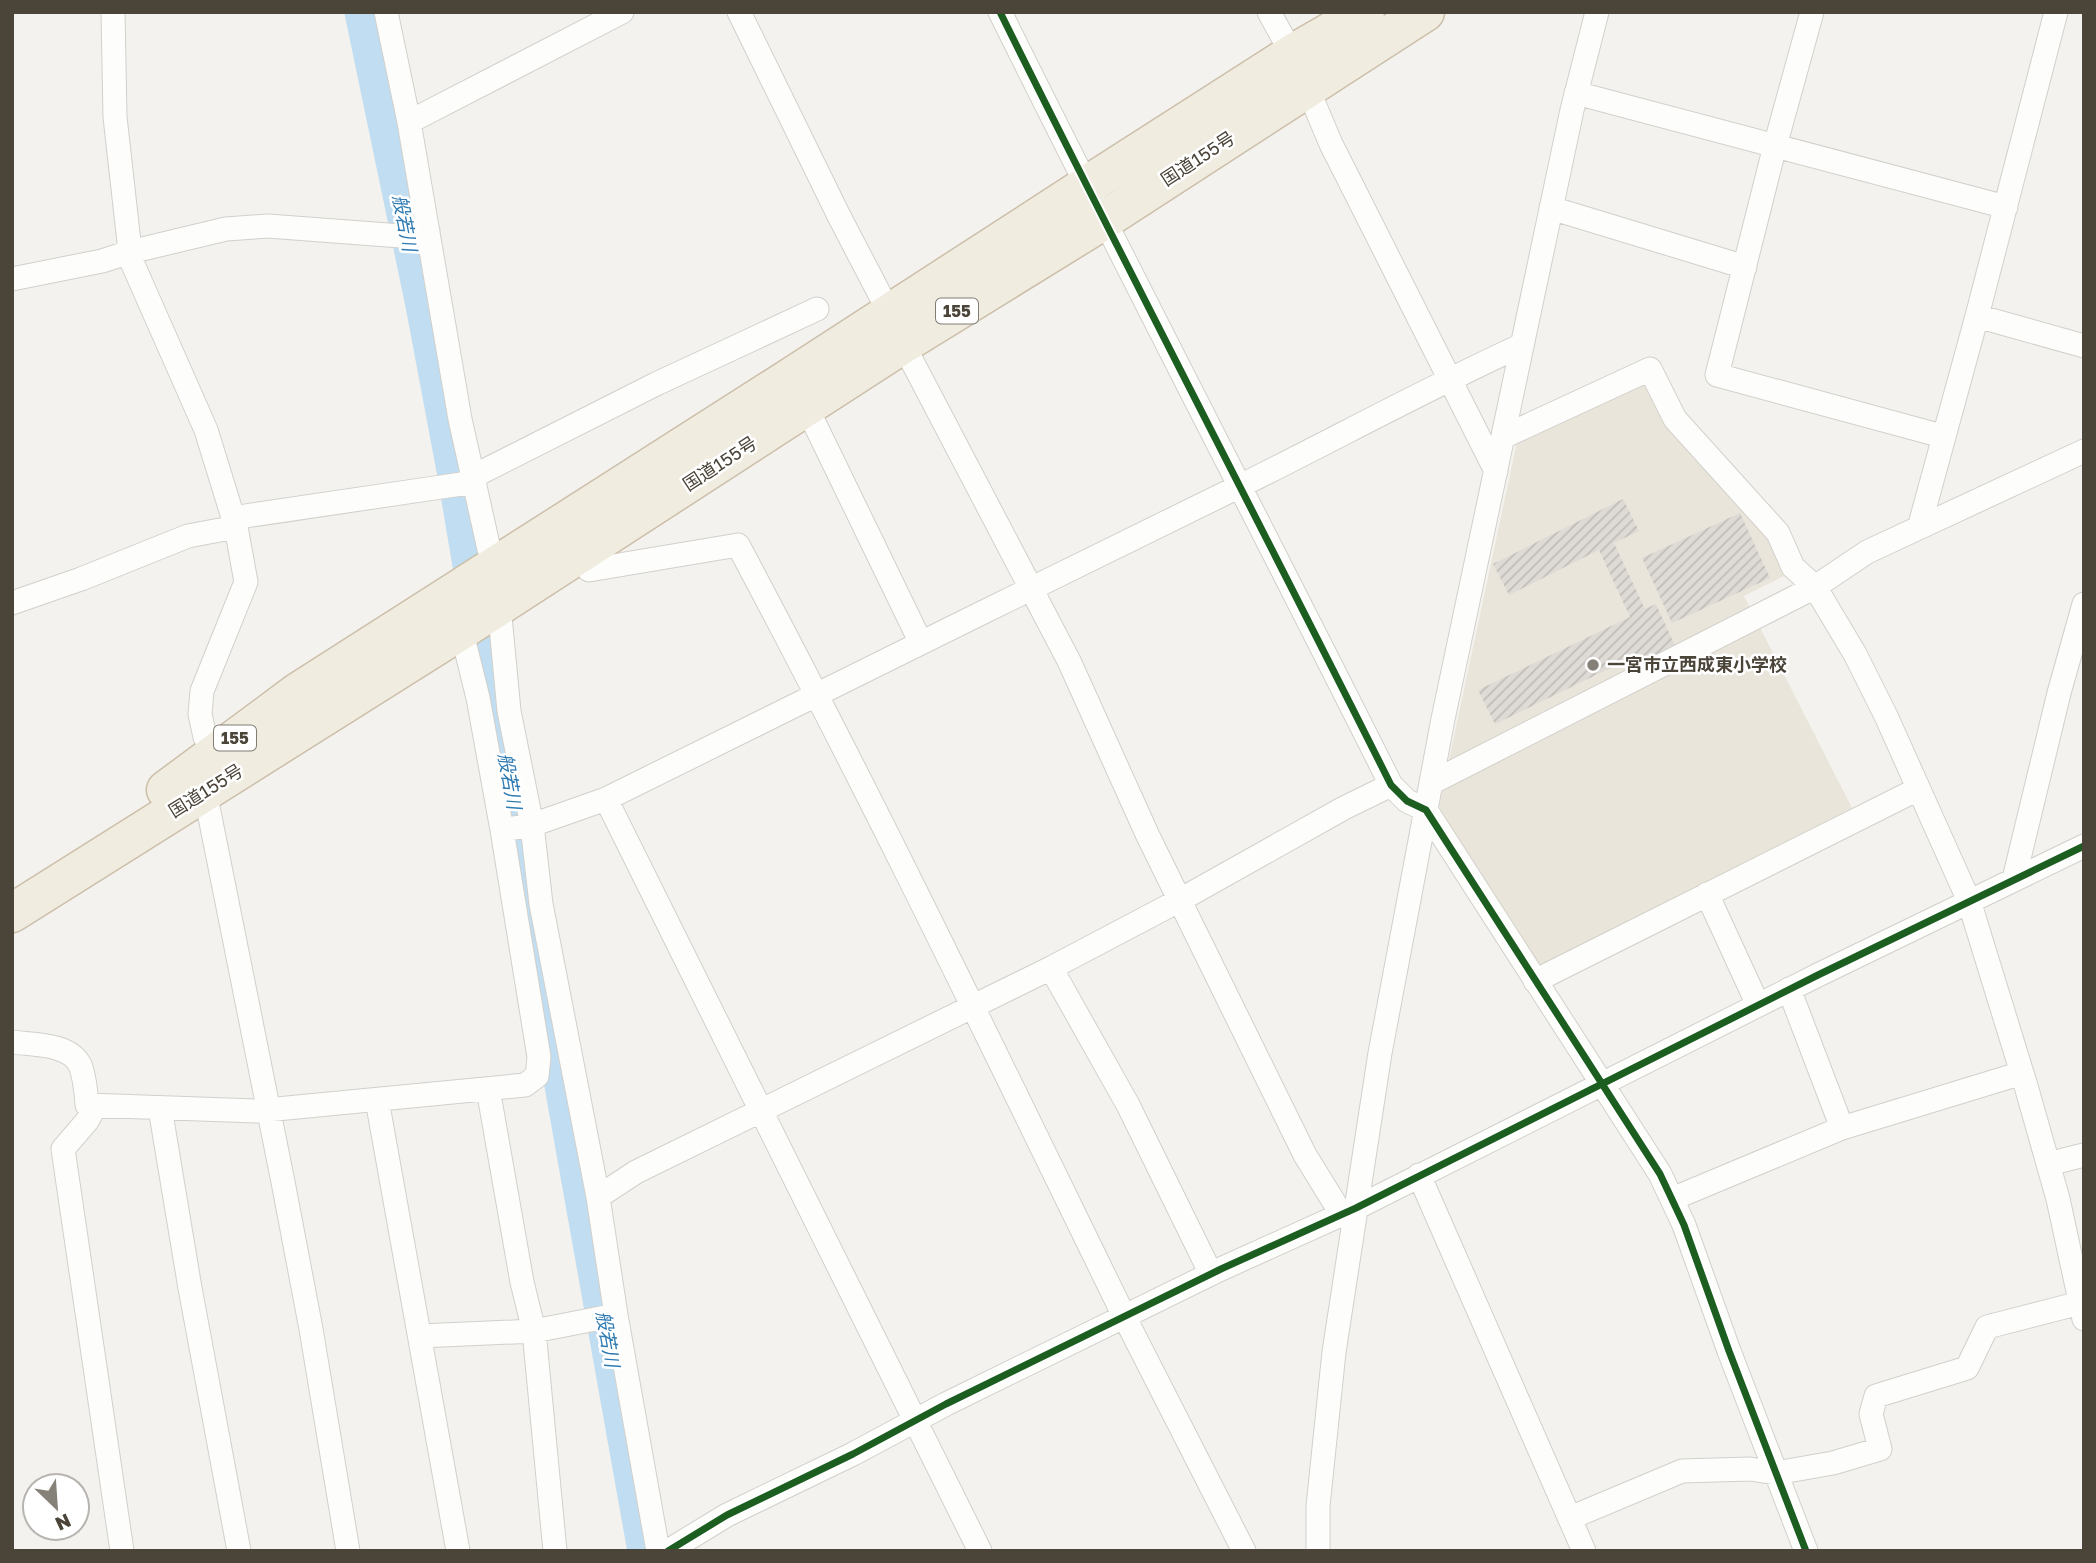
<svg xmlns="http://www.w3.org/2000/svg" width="2096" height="1563" font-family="'Golos Text','Noto Sans JP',sans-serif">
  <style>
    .education { fill: #eae5da }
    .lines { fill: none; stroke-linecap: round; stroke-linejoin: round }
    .river { stroke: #c0ddf1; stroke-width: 37 }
    .building { fill: url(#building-hatch) }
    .minor-casing { stroke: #d2d0cb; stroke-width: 25 }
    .trunk-casing { stroke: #ccbfa9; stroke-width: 41 }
    .minor { stroke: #fdfdfc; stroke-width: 23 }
    .trunk { stroke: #f0ece0; stroke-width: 38 }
    .cycleway-casing { stroke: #fff; stroke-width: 11 }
    .cycleway { stroke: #1b5e20; stroke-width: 7 }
    .poi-dot { fill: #868178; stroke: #fff; stroke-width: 2.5 }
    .labels { text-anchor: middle; stroke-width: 5; stroke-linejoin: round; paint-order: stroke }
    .shield { fill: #fff; stroke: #817c74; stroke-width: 2 }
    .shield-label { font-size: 16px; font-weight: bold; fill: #4b4439 }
    .street-label { font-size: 18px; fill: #4b4439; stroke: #fff }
    .poi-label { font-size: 18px; font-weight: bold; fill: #4b4439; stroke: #fff; text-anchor: start }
    .water-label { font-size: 19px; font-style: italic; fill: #2e7ab2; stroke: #fff }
  </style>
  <defs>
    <pattern id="building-hatch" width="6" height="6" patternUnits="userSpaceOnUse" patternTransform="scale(1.75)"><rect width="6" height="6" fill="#dedbd6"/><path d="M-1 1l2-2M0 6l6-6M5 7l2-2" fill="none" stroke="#c0bdb8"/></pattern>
  </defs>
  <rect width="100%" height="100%" fill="#f4f2ee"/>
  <path class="education" d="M1646,378L1768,530L1788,574L1744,596L1852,808L1539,967L1439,820L1440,802L1518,437Z"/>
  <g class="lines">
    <path class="river" d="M363,12L424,305L455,470L486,654L646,1551"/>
  </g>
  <path class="building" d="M1623,499L1639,531L1614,543L1645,609L1656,604L1677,650L1644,665L1639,654L1495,724L1478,690L1630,617L1599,550L1509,595L1493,564Z
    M1740,513L1770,578L1672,623L1642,558Z"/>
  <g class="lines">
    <defs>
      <path id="minor" d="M113,12L115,117L131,260L206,430L236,527L246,582L202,691L200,714L205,737L214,753
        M386,12L409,122L460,419L493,567
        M739,12L839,216L890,314
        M1000,12C1128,271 1262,527 1391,785L1407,801L1426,810L1660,1174L1684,1225L1729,1351L1806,1551
        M1269,12L1292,54
        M1812,12L1775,146L1717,375L1942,436
        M1307,87L1331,144L1496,471
        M1576,93L2006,207
        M409,122L622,12
        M1551,208L1745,267
        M12,279L102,261L130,252L226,229L268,226L401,236L428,231
        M1977,316L2084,346
        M903,344L1069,661L1148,836L1305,1155L1342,1215
        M807,408L921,643
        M1503,437L1650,369L1675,419L1778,533L1793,567L1815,587L1855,654L1886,716L1969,901L2026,1086L2058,1199L2084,1319
        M474,476L656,384L817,309
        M232,518L475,482
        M1919,528L1977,316L2056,12
        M589,570L738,545C873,798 997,1056 1123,1314C1163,1393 1204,1472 1244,1551
        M12,603L81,579L188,536L236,527
        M499,606L509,711L532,825L541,904L598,1197L616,1315L658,1551
        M1431,783L1815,587L1867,552L2084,451
        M205,792L283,1182L311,1329L348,1551
        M606,799L980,1551
        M502,830L532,825L606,799C816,695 1027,590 1238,487C1333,440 1426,389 1522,345
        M2014,879L2059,693L2084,604
        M1707,894L1758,1005
        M1051,968L1128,1105L1211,1274
        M1535,981L1918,789
        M1789,989L1842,1128
        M12,1042C33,1045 69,1043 80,1065C85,1077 86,1093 87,1105L256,1111L525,1085L537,1076L539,1057L502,830L478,698L459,621
        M488,1089L522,1282L534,1331L555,1551
        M377,1100L458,1551
        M96,1105L87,1121L63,1149L122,1551
        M160,1108L190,1288L239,1551
        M2048,1164L2084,1155
        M1419,1175L1584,1551
        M598,1197L636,1172L1051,968L1180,900L1344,808L1391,785
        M1672,1199L1842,1128L2022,1073
        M420,1336L534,1331L616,1315
        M1570,1518L1682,1471L1750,1469L1776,1473L1833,1463L1880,1449L1871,1414L1876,1396L1967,1368L1987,1327L2080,1303
        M668,1551L727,1515L853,1454L946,1404L1221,1269L1356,1208L1818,975L2084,846
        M1318,1551V1506L1334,1352L1380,1053L1443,719L1572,110L1597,12"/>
      <path id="trunk" d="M166,790L298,692L785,381L1086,186L1292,54L1365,12
        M12,913L468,626L903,344L1104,220L1425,12"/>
    </defs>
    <use href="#minor" class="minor-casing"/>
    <use href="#trunk" class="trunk-casing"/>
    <use href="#minor" class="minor"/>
    <use href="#trunk" class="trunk"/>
    <defs>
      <path id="cycleway" d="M1000,12C1128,271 1262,527 1391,785L1407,801L1426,810L1660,1174L1684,1225L1729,1351L1806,1551
        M668,1551L727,1515L853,1454L946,1404L1221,1269L1356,1208L1818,975L2084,846"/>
    </defs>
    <use href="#cycleway" class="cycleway-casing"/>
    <use href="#cycleway" class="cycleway"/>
  </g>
  <circle class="poi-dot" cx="1593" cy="665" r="7"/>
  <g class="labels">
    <g class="shield">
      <rect x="936" y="298.5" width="42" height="25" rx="5"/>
      <rect x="214" y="725.5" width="42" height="25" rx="5"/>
    </g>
    <g class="shield-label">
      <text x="957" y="317">155</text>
      <text x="235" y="744">155</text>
    </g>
    <g class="street-label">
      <text transform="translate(1198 159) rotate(-33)" y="6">国道155号</text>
      <text transform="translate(720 464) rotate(-33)" y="6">国道155号</text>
      <text transform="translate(206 791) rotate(-32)" y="6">国道155号</text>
    </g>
    <g class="poi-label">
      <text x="1607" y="671">一宮市立西成東小学校</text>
    </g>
    <g class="water-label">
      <text transform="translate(405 223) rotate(79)" y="7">般若川</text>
      <text transform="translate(510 781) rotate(80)" y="7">般若川</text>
      <text transform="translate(608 1339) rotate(80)" y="7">般若川</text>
    </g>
  </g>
  <rect width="2096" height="1563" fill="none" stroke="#4b4439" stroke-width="28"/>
  <g transform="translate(56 1507) rotate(155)"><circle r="33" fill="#ffffff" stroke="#b7b4b0" stroke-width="2"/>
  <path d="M0-5L12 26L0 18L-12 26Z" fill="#868178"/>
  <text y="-10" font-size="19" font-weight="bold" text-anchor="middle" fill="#4b4439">N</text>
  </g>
</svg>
